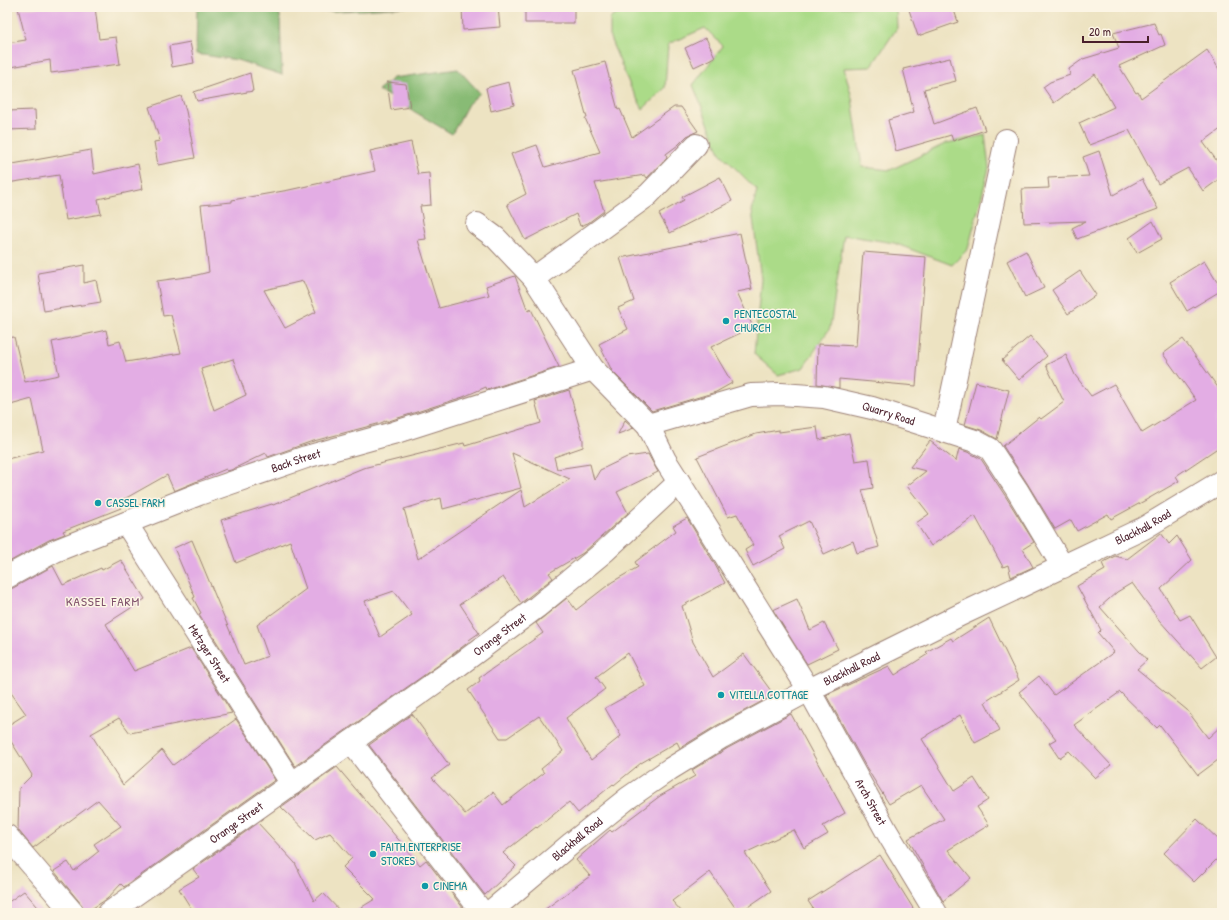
<svg xmlns="http://www.w3.org/2000/svg" width="1229" height="920" font-family="'Patrick Hand',sans-serif">
  <style>
    .green { fill: #abdb88; stroke: #7a7d5a }
    .forest { fill: #88bb74; stroke: #696d50 }
    .building { fill: #e3ade4; fill-rule: evenodd }
    .lines { fill: none; stroke-linecap: round; stroke-linejoin: round }
    .minor-casing { stroke: #9c8176; stroke-width: 24 }
    .minor { stroke: #fff; stroke-width: 22 }
    .culture-dot { fill: #0f9aa8; stroke: #fcf5e5; stroke-width: 1.5 }
    .labels { text-anchor: middle; stroke-width: 3; stroke-linejoin: round; paint-order: stroke }
    .culture-label { font-size: 12px; fill: #0d838f; stroke: #fcf5e5; text-anchor: start }
    .street-label { font-size: 12px; fill: #4a1f2b; stroke: #fcf5e5 }
    .neighbourhood-label { font-size: 13px; letter-spacing: 1px; fill: #80516c; stroke: #fcf5e5 }
  </style>
  <rect width="100%" height="100%" fill="#fcf5e5"/>
  <filter id="ink" filterUnits="userSpaceOnUse"><feTurbulence type="fractalNoise" baseFrequency=".025" numOctaves="2"/><feDisplacementMap in="SourceGraphic" scale="8" xChannelSelector="R" yChannelSelector="G"/><feConvolveMatrix kernelMatrix="1 2 1 2 8 2 1 2 1" color-interpolation-filters="sRGB"/></filter>
  <filter id="wash" filterUnits="userSpaceOnUse"><feTurbulence type="fractalNoise" baseFrequency=".012" numOctaves="4" result="noise"/><feDisplacementMap in="SourceGraphic" scale="16" xChannelSelector="R" yChannelSelector="G"/><feGaussianBlur stdDeviation="0.9" result="paint"/><feColorMatrix in="noise" values="0 0 0 0 0 0 0 0 0 0 0 0 0 0 0 0 0 1.4 0 .05"/><feComposite in="paint" operator="in"/></filter>
  <g filter="url(#wash)">
    <rect width="100%" height="100%" fill="#ede3c2"/>
    <path class="green" d="M630,7H896L897,28L871,67L844,68L852,98L862,167L890,170L947,143L985,135L989,168L968,249L952,265L894,243L844,235L830,328L803,368L778,375L754,354L761,279L752,211L757,190L720,153L693,85L723,46L705,28L668,44L665,88L643,109L631,88L610,38V18Z"/>
    <path class="forest" d="M197,7H276L280,15L282,75L237,60L196,54Z
      M314,7H406L363,10L317,12Z
      M458,69L480,93L468,104L452,134L378,90L393,78Z"/>
    <g id="blocks">
      <path class="building" d="M95,7L99,39L116,37L120,64L51,73L50,60L11,67L7,43L26,40L18,8Z
        M462,7H498L500,27L463,30Z
        M525,7H574V23H525Z
        M908,7H953L958,22L918,36Z
        M1154,23L1159,35L1161,34L1165,45L1119,66L1136,93L1138,92L1141,98L1207,50L1222,74V128L1203,142L1222,168V177L1203,191L1188,168L1158,184L1129,130L1089,145L1079,123L1114,107L1095,74L1054,103L1043,87L1050,82L1070,75L1069,69L1083,59L1119,48L1113,33Z
        M706,38L715,57L694,67L685,48Z
        M190,42L194,63L172,67L169,46Z
        M950,58L956,81L924,89L934,124L977,108L985,130L953,141L951,135L896,151L888,120L914,112L903,69Z
        M605,62L618,110L620,109L632,137L674,107H681L698,131L687,136L678,145L666,154L667,157L647,178L645,175L595,183L604,211L588,223L580,226L576,214L525,240L507,204L526,194L511,154L537,145L545,167L600,152L585,118H587L574,70Z
        M250,73L253,91L197,101L194,92Z
        M387,82L406,84L410,107L391,110Z
        M509,82L514,105L491,111L486,88Z
        M181,96L186,111L195,158L158,165L154,142L160,141L149,107Z
        M35,110L36,129L7,130V111Z
        M411,142L418,174L429,173L431,205L420,206L426,239L418,240L439,308L489,295L486,286L515,276L528,311L531,309L559,367L487,390L486,387L463,397L389,421L387,422V420L381,423L310,442L268,457L266,453L231,470L227,471L226,469L174,491L167,475L119,502L121,508L63,531L65,534L49,540L7,563V459L43,450L32,399L7,406V338L14,337L25,382L59,375L52,342L106,330L109,344L120,341L126,362L181,353L171,315L163,316L157,281L193,276L209,272L201,205L232,202V200L289,190L375,171L370,151ZM303,281L316,312L285,328L264,290ZM233,359L246,395L214,410L201,369Z
        M91,150L94,174L138,164L143,189L98,199L101,214L66,220L59,175L7,183V165Z
        M1099,151L1113,195L1142,179L1158,209L1077,239L1072,228L1086,221L1024,223L1022,189L1049,188L1048,178L1089,176L1083,157Z
        M720,177L732,201L670,233L659,214L684,200L682,197Z
        M1153,221L1162,239L1137,253L1129,238Z
        M740,233L752,289L737,292L753,327L711,347L732,383L716,392L652,411L612,371L599,344L628,329L618,308L634,301L620,258Z
        M1026,251L1044,288L1025,297L1007,261Z
        M863,252L926,257L916,386L839,379V388L817,384L818,344L856,346Z
        M1204,261L1222,290L1187,311L1170,282Z
        M84,265V283L96,280L101,302L44,311L38,273Z
        M1080,271L1096,295L1068,314L1052,290Z
        M1030,336L1047,356L1019,380L1002,360Z
        M1183,339L1222,393V445L1176,476L1179,481L1146,500L1111,519L1108,514L1077,531L1071,520L1055,529L1027,483L1003,446L1039,417L1041,419L1064,402L1046,365L1066,355L1075,375L1091,396L1114,384L1142,433L1196,400L1163,354Z
        M976,382L1009,390L997,439L981,430L965,425Z
        M569,390L583,440V447L554,457L557,469L590,464L594,480L600,470L627,457L648,454L658,472L617,492L628,513L583,553L549,573L553,578L521,603L503,577L460,604L479,633L469,640L470,641L440,664L295,766L199,614L201,613L193,598L195,597L174,548L192,540L244,665L268,656L257,625L306,589L290,541L236,563L221,520L272,504L273,505L363,468L464,443L465,446L541,423L535,401ZM512,453L570,479L525,507L521,490L418,559L404,509L441,498L443,509L521,488ZM394,591L412,615L380,637L365,601Z
        M625,420L634,428L618,434Z
        M817,427L819,440L849,433L855,461L869,459L873,488L862,490L879,547L857,553L853,541L824,554L809,521L779,536L785,549L753,566L745,550L753,545L737,514L728,517L697,457L756,434L779,430V432Z
        M930,441L956,461L959,449L970,453L981,459L1006,497L1034,542L1023,549L1033,567L1011,577L1008,565L1003,567L975,516L931,546L916,523L929,514L907,486L926,471L910,467Z
        M687,518L713,561L725,583L682,606L693,642L713,677L744,654L774,695L716,726L680,748L677,742L641,763L614,785L613,784L578,813L569,802L537,828L536,827L503,853L516,866L485,895L369,745L412,714L449,765L432,778L455,802L465,814L493,792L503,805L544,773L541,769L563,751L539,716L507,738H500L468,690L480,681L479,678L543,633L536,623L567,598L576,610L612,582L638,567L635,562L676,531L673,526ZM628,653L645,686L605,708L621,736L591,760L566,718L605,689L596,677Z
        M1161,533L1169,544L1177,536L1192,560L1161,589L1180,620L1190,615L1216,657L1202,668L1159,620L1132,583L1117,592L1100,607L1147,660L1137,669L1187,710L1208,738L1222,725V757L1198,775L1160,725L1157,728L1120,692L1074,725L1111,765L1095,778L1069,751L1059,758L1049,743L1056,739L1019,692L1039,676L1054,695L1114,652L1098,633L1101,630L1077,586L1105,570L1102,563L1115,556L1127,559Z
        M121,560L145,599L106,624L134,671L191,648L232,713L130,733L119,718L91,734L123,785L162,750L173,765L236,719L275,780L124,887L121,884L107,899L85,913L82,905L54,871L68,862L74,871L99,851L94,844L121,826L98,800L33,848L18,830L19,788L32,775L7,735V726L26,714L7,687V589L13,588L53,566L63,585L101,568L102,570Z
        M797,599L810,630L824,623L838,649L807,664L773,610Z
        M989,618L1019,680L985,702L1000,730L975,743L960,715L927,735V736L922,739L954,791L974,778L988,800L977,807L989,825L948,850L971,878L943,901L908,839L944,819L921,785L889,804L866,767L826,695L889,666L895,675L928,654L926,652L951,638L953,641Z
        M791,714L845,813L823,826L828,834L804,848L794,830L745,853L771,891L739,913L710,872L672,901L683,913H540L590,876L576,860L610,830L612,832L660,796L695,776L692,770L728,748Z
        M337,767L420,865L426,860L467,913H352L375,899L343,867L352,858L330,833L315,840L281,807Z
        M1197,819L1222,843V854L1194,882L1164,853Z
        M258,823L295,863L314,901L323,893L342,913H194L179,889L199,877L193,869Z
        M880,855L916,913H816L808,901Z
        M24,891L31,899L43,913H7V903Z"/>
    </g>
  </g>
  <g filter="url(#ink)">
    <use href="#blocks" fill-opacity="0" stroke="#9c8176" stroke-width="1"/>
    <g class="lines">
      <defs>
        <g id="minor">
          <path id="s1" d="M477,224L496,238L534,278L593,369L648,425L665,460L679,482L809,690L887,832L936,913"/>
          <path d="M534,278L648,195L696,145"/>
          <path id="s2" d="M648,425L751,395L781,394L824,397L872,408L975,441L990,449L1017,490L1063,567"/>
          <path d="M944,431L1006,140"/>
          <path id="s3" d="M126,523L292,784"/>
          <path id="s4" d="M7,577L55,551L199,494L306,457L393,433L593,369"/>
          <path d="M351,742L483,913"/>
          <path d="M7,836L73,913"/>
          <path id="s5" d="M109,913L447,674L537,607L605,551L679,482"/>
          <path id="s6" d="M489,913L572,843L628,798L670,769L722,737L809,690L960,615L1144,528L1222,481"/>
        </g>
      </defs>
      <use href="#minor" class="minor-casing"/>
      <use href="#minor" class="minor"/>
    </g>
  </g>
  <g class="culture-dot">
    <circle cx="726" cy="321" r="4"/>
    <circle cx="98" cy="503" r="4"/>
    <circle cx="721" cy="695" r="4"/>
    <circle cx="373" cy="854" r="4"/>
    <circle cx="425" cy="886" r="4"/>
  </g>
  <g class="labels">
    <g class="culture-label">
      <text x="734" y="318">PENTECOSTAL<tspan x="734" dy="14">CHURCH</tspan></text>
      <text x="106" y="507">CASSEL FARM</text>
      <text x="729" y="699">VITELLA COTTAGE</text>
      <text x="381" y="851">FAITH ENTERPRISE<tspan x="381" dy="14">STORES</tspan></text>
      <text x="433" y="890">CINEMA</text>
    </g>
    <g class="street-label">
      <text dy="4" stroke="none"><textPath href="#s2" startOffset="247">Quarry Road</textPath></text>
      <text dy="4" stroke="none"><textPath href="#s4" startOffset="312">Back Street</textPath></text>
      <text dy="4" stroke="none"><textPath href="#s6" startOffset="763">Blackhall Road</textPath></text>
      <text dy="4" stroke="none"><textPath href="#s5" startOffset="480">Orange Street</textPath></text>
      <text dy="4" stroke="none"><textPath href="#s3" startOffset="155">Metzger Street</textPath></text>
      <text dy="4" stroke="none"><textPath href="#s6" startOffset="439">Blackhall Road</textPath></text>
      <text dy="4" stroke="none"><textPath href="#s1" startOffset="704">Arch Street</textPath></text>
      <text dy="4" stroke="none"><textPath href="#s5" startOffset="156">Orange Street</textPath></text>
      <text dy="4" stroke="none"><textPath href="#s6" startOffset="115">Blackhall Road</textPath></text>
    </g>
    <g class="neighbourhood-label">
      <text x="103" y="606">KASSEL FARM</text>
    </g>
  </g>
  <rect width="1229" height="920" fill="none" stroke="#fcf5e5" stroke-width="24"/>
  <path d="M1083 36v6h65v-6" fill="none" stroke="#4a1f2b" stroke-width="2"/>
  <text x="1089" y="36" font-size="12" fill="#4a1f2b" stroke="#fcf5e5" stroke-width="3" paint-order="stroke">20 m</text>
</svg>
